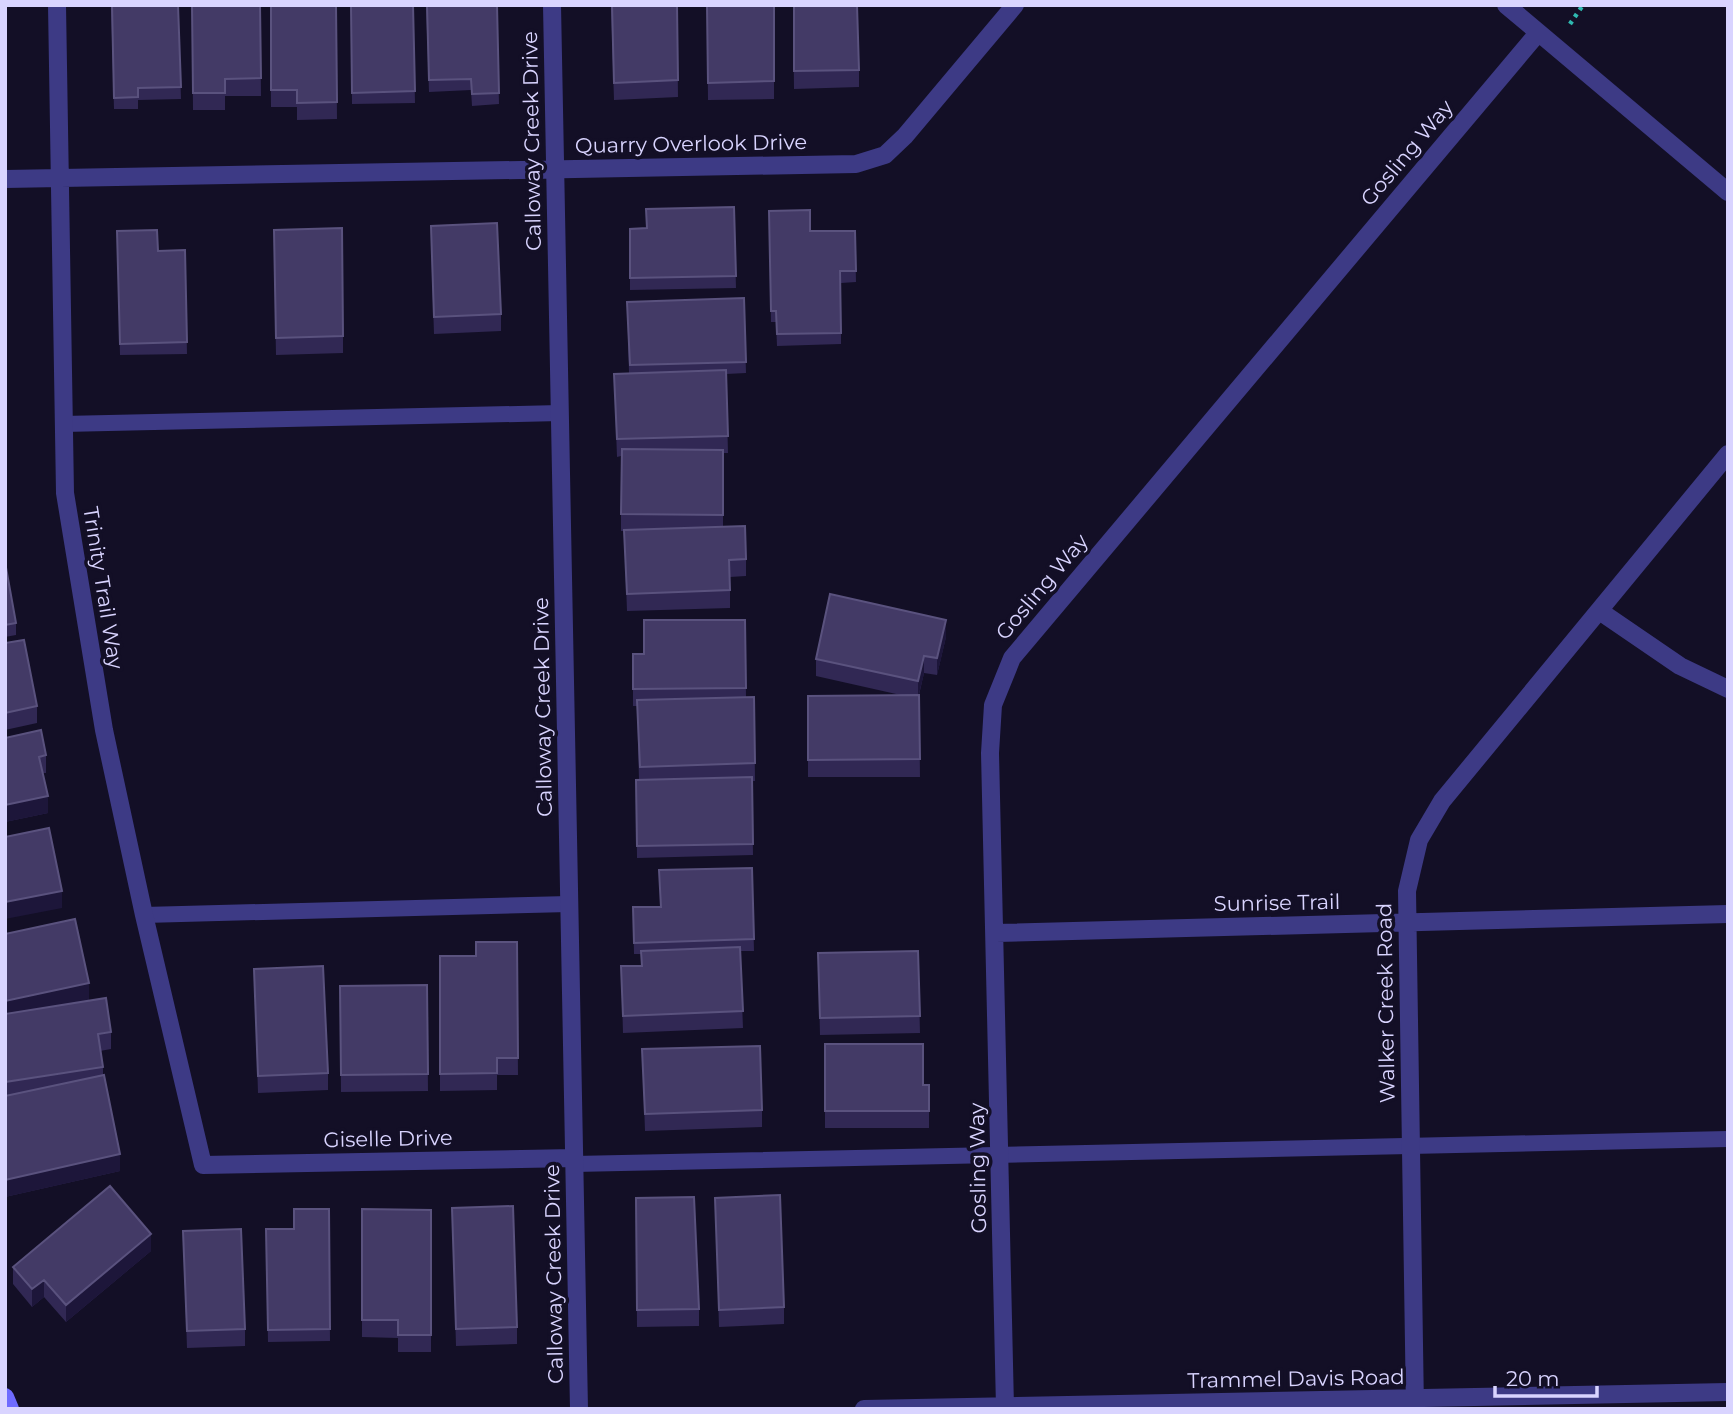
<svg xmlns="http://www.w3.org/2000/svg" width="1733" height="1414" font-family="Montserrat,sans-serif">
  <style>
    .lines { fill: none; stroke-linecap: round; stroke-linejoin: round }
    .path { stroke: #2fb8b0; stroke-width: 4.5; stroke-dasharray: 3.5 5; stroke-linecap: butt }
    .lane { stroke: #3d3a85; stroke-width: 16 }
    .street { stroke: #3d3a85; stroke-width: 18 }
    .secondary { stroke: #6f6bff; stroke-width: 18 }
    .wall { fill: #312854 }
    .shaded-wall { fill: #1d163a }
    .building { fill: #433a66; stroke: #5a527e; stroke-width: 2 }
    .labels { text-anchor: middle; stroke-width: 7; stroke-linejoin: round; paint-order: stroke }
    .street-label { font-size: 21px; fill: #d9d4ff; stroke: #130f26 }
  </style>
  <rect width="100%" height="100%" fill="#130f26"/>
  <g class="lines">
    <path class="path" d="M1570,24L1583,5"/>
    <path class="lane" d="M63,424L560,413
      M144,915L569,904
      M574,1164L1728,1139"/>
    <path class="street" d="M57,5L65,493L104,730L144,915L203,1165L574,1158
      M552,5L579,1409
      M1506,5L1728,192
      M5,179L856,164L885,155L905,136L1015,5
      M1601,612L1680,666L1728,689
      M996,933L1728,914
      M1005,1407L990,753L993,705L1012,658L1538,33
      M864,1409L1728,1392
      M1415,1409L1407,891L1419,840L1442,801L1728,454"/>
    <path class="secondary" d="M5,1397L10,1409"/>
  </g>
  <path class="wall" d="M111,5H178L181,99L138,100V109H114Z
    M192,5H260L261,96H225V110H193Z
    M270,5H336L337,119L297,120V107H271Z
    M351,5H413L415,103L352,104Z
    M426,5H497L499,104L472,106L471,90L429,92Z
    M611,5H677L678,97L614,100Z
    M707,5H774V99L708,100Z
    M793,5L859,70V87L794,89Z
    M734,207L736,288L630,290V229L647,228Z
    M769,211L810,231H855L856,282L841,283V344L777,346L776,322H771Z
    M117,231L158,251L185,250L187,354L120,355Z
    M431,243L501,314V331L434,334Z
    M274,247L343,336V353L276,355Z
    M744,298L746,373L726,374L728,453H723V526L746,559V576L730,577V608L627,611L624,531H621V456L617,457L614,374L629,373L627,302Z
    M5,562L16,623V635L5,637Z
    M745,620L746,697H754L755,781H752L753,855L637,858L636,780H639L637,706H633V654H644Z
    M946,637L937,675L924,673L919,695L920,777H808V696H905L816,676V659Z
    M5,643L37,706V723L5,730Z
    M5,738L46,755V773H43L48,813L5,822Z
    M752,868L754,951H740L743,1028L623,1033L621,966H641V954H634L633,907H660Z
    M5,934L89,1000L77,1003L111,1032V1049L100,1051L103,1067V1075L120,1171L5,1197Z
    M517,942L518,1075H497V1090L440,1091V956H476Z
    M918,951L920,1033L820,1035L818,953Z
    M254,969L328,1073V1090L258,1093Z
    M427,985L428,1091L341,1092L340,986Z
    M825,1044L923,1085H929V1128H825Z
    M642,1049L762,1110V1127L645,1131Z
    M636,1198L699,1309V1326L637,1327Z
    M715,1198L784,1307V1324L719,1327Z
    M452,1208L517,1327V1344L456,1346Z
    M329,1209L330,1341L268,1342L266,1229H294Z
    M362,1209L431,1210V1352H398V1338L362,1337Z
    M183,1231L245,1329V1346L187,1348Z
    M151,1251L66,1322L44,1297L32,1307L13,1284V1267Z"/>
  <path class="shaded-wall" d="M946,620V637L937,675V658Z
    M924,656V673L918,698V681Z
    M48,796V813L5,822V805Z
    M62,891V908L5,919V902Z
    M89,983V1000L5,1018V1001Z
    M120,1154V1171L5,1197V1180Z
    M151,1234V1251L66,1322V1305Z
    M44,1280V1297L32,1307V1289Z"/>
  <path class="building" d="M112,5H178L181,87L138,88V97L114,98Z
    M192,5H260L261,78L225,79V93H193Z
    M271,5H336L337,102L297,103V90H271Z
    M351,5H413L415,91L352,93Z
    M427,5H497L499,93L472,94L471,79L429,80Z
    M612,5H677L678,80L614,83Z
    M707,5H774V81L708,83Z
    M794,5H857L859,70L794,71Z
    M734,207L736,276L630,278V229L647,228L646,209Z
    M810,210V231H855L856,271H840L841,333L777,334L776,311H771L769,211Z
    M497,223L501,314L434,317L431,226Z
    M342,228L343,336L276,338L274,230Z
    M157,230L158,251L185,250L187,342L120,344L117,231Z
    M744,298L746,362L630,365L627,302Z
    M726,370L728,436L617,439L614,374Z
    M622,449L723,450V515L621,514Z
    M745,526L746,559L729,560L730,590L627,594L624,530Z
    M5,562L16,623L5,625Z
    M830,594L946,620L937,658L924,656L918,681L816,659Z
    M644,620H745L746,688L633,689V654H644Z
    M24,640L37,706L5,713V643Z
    M919,695L920,759L808,760V696Z
    M754,697L755,763L640,767L637,700Z
    M41,730L46,755L39,757L48,796L5,805V738Z
    M752,777L753,844L637,846L636,780Z
    M49,828L62,891L5,902V837Z
    M752,868L754,939L634,943L633,907H661L659,870Z
    M75,919L89,983L5,1001V934Z
    M476,942H517L518,1058H497V1073L440,1074V956H476Z
    M740,947L743,1011L623,1016L621,966H642L641,951Z
    M918,951L920,1016L820,1018L818,953Z
    M323,966L328,1073L258,1076L254,969Z
    M427,985L428,1074L341,1075L340,986Z
    M106,998L111,1032L98,1034L103,1067L5,1082V1014Z
    M825,1044H923V1085H929V1111H825Z
    M760,1046L762,1110L645,1114L642,1049Z
    M104,1075L120,1154L5,1180V1096Z
    M110,1186L151,1234L66,1305L44,1280L32,1289L13,1267Z
    M780,1195L784,1307L719,1310L715,1198Z
    M694,1197L699,1309L637,1310L636,1198Z
    M513,1206L517,1327L456,1329L452,1208Z
    M294,1209H329L330,1329L268,1330L266,1229H294Z
    M362,1209L431,1210V1335H398V1320H362Z
    M241,1229L245,1329L187,1331L183,1231Z"/>
  <g class="labels">
    <g class="street-label">
      <text transform="translate(532 141) rotate(-91)" y="7">Calloway Creek Drive</text>
      <text transform="translate(691 144) rotate(-1)" y="7">Quarry Overlook Drive</text>
      <text transform="translate(1407 153) rotate(-50)" y="7">Gosling Way</text>
      <text transform="translate(1042 587) rotate(-50)" y="7">Gosling Way</text>
      <text transform="translate(103 588) rotate(81)" y="7">Trinity Trail Way</text>
      <text transform="translate(543 707) rotate(-91)" y="7">Calloway Creek Drive</text>
      <text transform="translate(1277 903) rotate(-1)" y="7">Sunrise Trail</text>
      <text transform="translate(1386 1003) rotate(-91)" y="7">Walker Creek Road</text>
      <text transform="translate(388 1139) rotate(-1)" y="7">Giselle Drive</text>
      <text transform="translate(978 1168) rotate(-91)" y="7">Gosling Way</text>
      <text transform="translate(554 1274) rotate(-91)" y="7">Calloway Creek Drive</text>
      <text transform="translate(1296 1379) rotate(-1)" y="7">Trammel Davis Road</text>
    </g>
  </g>
  <rect width="1733" height="1414" fill="none" stroke="#d9d4ff" stroke-width="14"/>
  <path d="M1495 1386v10h102v-10" fill="none" stroke="#d9d4ff" stroke-width="3.5"/>
  <text x="1506" y="1386" font-size="21" fill="#d9d4ff" stroke="#130f26" stroke-width="5" paint-order="stroke">20 m</text>
</svg>
